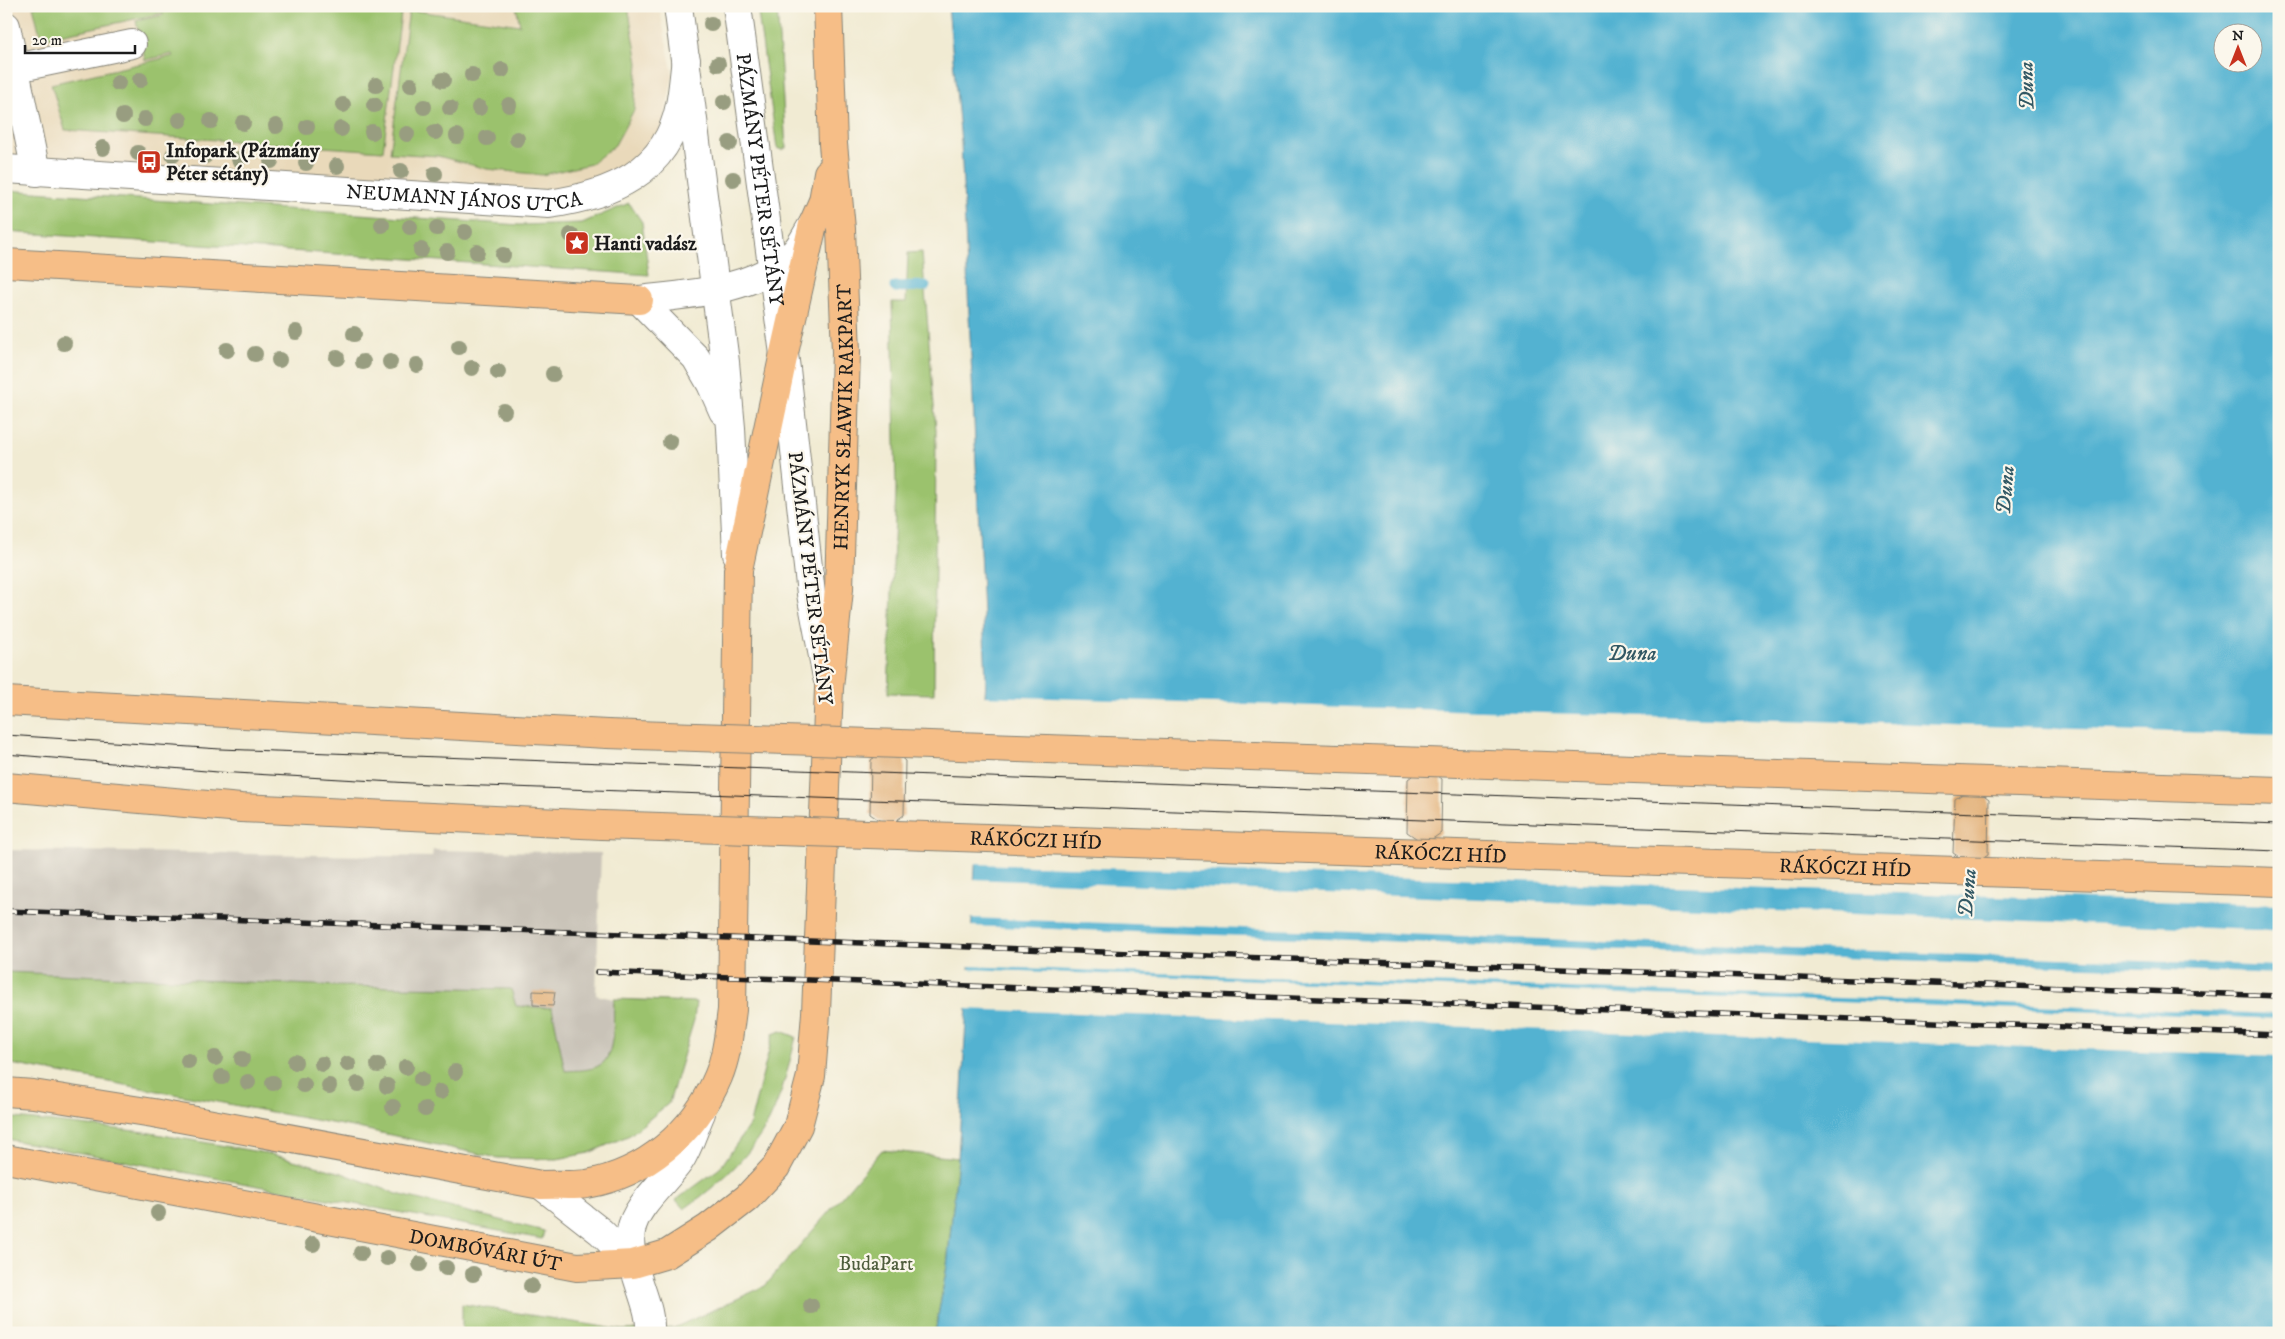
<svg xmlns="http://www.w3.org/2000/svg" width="2285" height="1339" font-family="'IM FELL DW Pica',serif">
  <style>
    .built { fill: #e9d9ba }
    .industrial { fill: #c9c3b8 }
    .green { fill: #9bc26d; stroke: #5c6f44 }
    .water { fill: #52b2d1; stroke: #376776; fill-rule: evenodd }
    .pier { fill: #f1ebd3 }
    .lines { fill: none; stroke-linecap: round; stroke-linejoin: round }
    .stream { stroke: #52b2d1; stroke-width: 11 }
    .building { fill: #e1ac71 }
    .minor-casing { stroke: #868478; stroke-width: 30 }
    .major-casing { stroke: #868478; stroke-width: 30 }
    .minor { stroke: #fff; stroke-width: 28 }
    .major { stroke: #f6be87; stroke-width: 28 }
    .tram { stroke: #1c1c1c; stroke-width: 1 }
    .rail-casing { stroke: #1c1c1c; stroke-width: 5.5 }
    .rail { stroke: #fbf7ec; stroke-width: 4; stroke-dasharray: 11; stroke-linecap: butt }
    .major-bridge-casing { stroke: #868478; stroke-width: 30; stroke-linecap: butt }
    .major-bridge { stroke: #f6be87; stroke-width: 28 }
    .tree { fill: #989d80 }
    .labels { text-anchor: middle; stroke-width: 4.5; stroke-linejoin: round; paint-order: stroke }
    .poi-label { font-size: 20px; font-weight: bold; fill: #1c1c1c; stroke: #fbf7ec; text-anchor: start }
    .street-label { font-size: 20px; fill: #1c1c1c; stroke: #fbf7ec }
    .park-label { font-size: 20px; fill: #4f5e3c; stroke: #fbf7ec }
    .water-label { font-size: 21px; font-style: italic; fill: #325864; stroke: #fbf7ec }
  </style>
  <rect width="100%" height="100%" fill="#fbf7ec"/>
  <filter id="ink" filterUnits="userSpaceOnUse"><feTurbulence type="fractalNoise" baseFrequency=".02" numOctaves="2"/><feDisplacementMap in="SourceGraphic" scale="10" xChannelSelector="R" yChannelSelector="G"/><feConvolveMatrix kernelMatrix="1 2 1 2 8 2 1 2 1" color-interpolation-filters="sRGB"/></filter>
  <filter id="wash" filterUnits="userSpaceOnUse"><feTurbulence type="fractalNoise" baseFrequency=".0096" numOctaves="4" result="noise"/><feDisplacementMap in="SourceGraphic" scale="20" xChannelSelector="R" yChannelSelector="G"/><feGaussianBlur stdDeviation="1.12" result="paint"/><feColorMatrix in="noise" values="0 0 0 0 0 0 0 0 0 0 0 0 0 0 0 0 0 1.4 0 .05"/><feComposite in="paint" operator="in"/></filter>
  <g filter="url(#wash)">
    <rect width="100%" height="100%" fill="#f1ebd3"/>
    <path class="built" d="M6,6H659L673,75L661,135L608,180L542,190L6,160Z"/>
    <path class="industrial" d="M6,850L432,857L433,850L601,853L596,995L614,999L611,1049L607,1060L600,1065L587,1069L565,1071L552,1008L516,1006L511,989L338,986L6,972Z"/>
    <path class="green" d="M33,6H402L383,151L65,130L51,84L173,56L172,54L145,60L136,21L163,15V13L41,39Z
      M516,6H628L638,63L634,110L615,145L591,164L542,175L487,169L438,156L390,153L409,10L520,25Z
      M757,6H777L786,148L782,150L777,148Z
      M6,190L520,225L582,223L629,203L642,222L649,275L6,232Z
      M922,252L936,431L934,694L888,693L896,489L892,302H906L908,253Z
      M6,972L338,986L511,989L516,1006L552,1008L565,1071C576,1070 590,1071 600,1065C616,1057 613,1016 614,999L696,1002L694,1020L669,1103L630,1135L589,1153L557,1159L498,1158L358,1128L6,1063Z
      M781,1031L796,1037C789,1065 782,1095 769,1121C749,1158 718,1185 684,1209L676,1200L720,1168L750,1124L773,1034Z
      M6,1117L145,1132L271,1154L342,1173L397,1194L544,1231L542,1239L6,1139Z
      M882,1150L958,1158L947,1266L935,1333H462V1304L623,1330L674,1328L765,1286Z"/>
    <path class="water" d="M948,6H2279V1333H935L947,1266L958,1158L986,679L961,142ZM2222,32H2252V62H2222Z"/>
    <path class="pier" d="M982,696L2279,735V905L973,864Z
      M972,879L2279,931V966L970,918Z
      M969,926L2279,974V1014L967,966Z
      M967,969L2279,1019V1056L965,1009Z"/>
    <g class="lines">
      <path class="stream" d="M895,287L925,286"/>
    </g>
    <g id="blocks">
      <path class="building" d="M889,747L905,761L904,815L888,826L870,814L871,760Z
        M1426,766L1442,779L1441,833L1425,844L1407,832L1408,779Z
        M1973,787L1989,799L1988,854L1972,865L1953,853L1955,799Z
        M533,991L555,992L553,1006L533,1005Z"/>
    </g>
  </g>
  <g filter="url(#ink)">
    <use href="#blocks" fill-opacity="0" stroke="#868478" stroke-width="1"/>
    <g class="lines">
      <defs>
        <g id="minor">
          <path d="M678,6L725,362L731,428L737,554"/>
          <path id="s1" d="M737,6L786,369L811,594L827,677"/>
          <path d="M6,26L36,172"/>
          <path d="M16,68L132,44"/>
          <path id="s2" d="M6,169L549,204C610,195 667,173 680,105C683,90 684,74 686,59"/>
          <path d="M639,300C691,294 754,291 794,253C802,245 807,233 813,224"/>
          <path d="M639,300L696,358L711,384L723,411"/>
          <path d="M541,1185L601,1232L633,1264"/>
          <path d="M650,1333C653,1304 625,1265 631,1231C635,1206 665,1182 679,1162C689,1148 694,1128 701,1113"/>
        </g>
        <g id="major">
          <path d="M6,263L639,300"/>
          <path d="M6,701L607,734"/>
          <path d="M6,787L241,808L602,825"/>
          <path d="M6,1092L33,1094L153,1113L541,1185C556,1184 572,1186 587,1184C645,1174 695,1132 718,1077C727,1056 729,1032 732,1010L738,570L784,353L813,224L823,201L828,173"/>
          <path id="s3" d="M6,1159L577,1267L633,1264L667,1254L708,1228L747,1198L776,1167L798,1126L811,1076L816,1013L829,688L839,589L846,352L841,229L833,144L828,6"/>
        </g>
      </defs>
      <use href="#minor" class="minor-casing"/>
      <use href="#major" class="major-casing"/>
      <use href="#minor" class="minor"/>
      <use href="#major" class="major"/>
      <path class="tram" d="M6,735L220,749L2279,824
        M6,754L218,772L429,784L2279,851"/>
      <defs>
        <path id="rail" d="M6,911L2279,996
          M597,972L2279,1035"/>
      </defs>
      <use href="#rail" class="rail-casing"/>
      <use href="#rail" class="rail"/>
      <defs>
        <g id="major-bridge">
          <path d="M607,734L2279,791"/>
          <path id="s4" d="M602,825L2279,882"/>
        </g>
      </defs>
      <use href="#major-bridge" class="major-bridge-casing"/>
      <use href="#major-bridge" class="major-bridge"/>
    </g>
    <g class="tree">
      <circle cx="711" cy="24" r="8"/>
      <circle cx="718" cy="64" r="8"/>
      <circle cx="502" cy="70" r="8"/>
      <circle cx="472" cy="75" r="8"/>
      <circle cx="140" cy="80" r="8"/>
      <circle cx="443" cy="80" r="8"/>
      <circle cx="118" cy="83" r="8"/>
      <circle cx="376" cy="85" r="8"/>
      <circle cx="411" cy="85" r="8"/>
      <circle cx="724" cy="102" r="8"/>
      <circle cx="343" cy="105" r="8"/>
      <circle cx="374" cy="105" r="8"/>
      <circle cx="509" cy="105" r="8"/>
      <circle cx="424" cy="107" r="8"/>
      <circle cx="450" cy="108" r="8"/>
      <circle cx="479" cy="108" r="8"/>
      <circle cx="123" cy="116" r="8"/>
      <circle cx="145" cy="119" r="8"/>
      <circle cx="180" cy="120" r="8"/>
      <circle cx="211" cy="121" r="8"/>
      <circle cx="243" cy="123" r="8"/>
      <circle cx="276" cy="126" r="8"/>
      <circle cx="307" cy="127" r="8"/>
      <circle cx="341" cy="129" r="8"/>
      <circle cx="372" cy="132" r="8"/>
      <circle cx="435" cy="132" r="8"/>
      <circle cx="407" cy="134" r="8"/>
      <circle cx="457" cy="136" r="8"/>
      <circle cx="487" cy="138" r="8"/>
      <circle cx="517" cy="139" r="8"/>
      <circle cx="730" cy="143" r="8"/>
      <circle cx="103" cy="148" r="8"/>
      <circle cx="138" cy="153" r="8"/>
      <circle cx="173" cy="155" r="8"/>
      <circle cx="205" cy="156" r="8"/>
      <circle cx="239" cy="159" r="8"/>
      <circle cx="271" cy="161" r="8"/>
      <circle cx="306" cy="163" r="8"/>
      <circle cx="337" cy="166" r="8"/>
      <circle cx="401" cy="171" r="8"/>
      <circle cx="435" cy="174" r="8"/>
      <circle cx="733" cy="179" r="8"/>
      <circle cx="382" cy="225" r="8"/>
      <circle cx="410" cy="227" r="8"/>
      <circle cx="437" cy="228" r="8"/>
      <circle cx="465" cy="232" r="8"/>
      <circle cx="571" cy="235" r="8"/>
      <circle cx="421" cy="250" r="8"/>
      <circle cx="447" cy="252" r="8"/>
      <circle cx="477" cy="252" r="8"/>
      <circle cx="503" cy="255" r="8"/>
      <circle cx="296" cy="332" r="8"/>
      <circle cx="354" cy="334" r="8"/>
      <circle cx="64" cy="343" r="8"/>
      <circle cx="459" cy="347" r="8"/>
      <circle cx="227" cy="350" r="8"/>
      <circle cx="255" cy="354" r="8"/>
      <circle cx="337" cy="358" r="8"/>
      <circle cx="279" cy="360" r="8"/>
      <circle cx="363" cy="362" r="8"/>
      <circle cx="390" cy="362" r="8"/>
      <circle cx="417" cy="365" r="8"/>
      <circle cx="472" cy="368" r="8"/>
      <circle cx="498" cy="372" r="8"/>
      <circle cx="553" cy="374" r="8"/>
      <circle cx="504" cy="411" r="8"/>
      <circle cx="670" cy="442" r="8"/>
      <circle cx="215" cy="1058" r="8"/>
      <circle cx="242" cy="1059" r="8"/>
      <circle cx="188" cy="1061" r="8"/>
      <circle cx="295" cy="1062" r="8"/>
      <circle cx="322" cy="1064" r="8"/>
      <circle cx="348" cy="1064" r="8"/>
      <circle cx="378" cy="1065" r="8"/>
      <circle cx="406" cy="1067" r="8"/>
      <circle cx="455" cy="1072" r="8"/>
      <circle cx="222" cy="1077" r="8"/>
      <circle cx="421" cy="1079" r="8"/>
      <circle cx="248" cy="1082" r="8"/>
      <circle cx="273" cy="1083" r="8"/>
      <circle cx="358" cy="1084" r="8"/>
      <circle cx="304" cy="1085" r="8"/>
      <circle cx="329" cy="1086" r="8"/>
      <circle cx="387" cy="1086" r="8"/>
      <circle cx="440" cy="1092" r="8"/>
      <circle cx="393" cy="1107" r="8"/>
      <circle cx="425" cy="1109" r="8"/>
      <circle cx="158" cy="1213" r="8"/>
      <circle cx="313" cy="1244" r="8"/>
      <circle cx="361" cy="1253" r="8"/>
      <circle cx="387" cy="1258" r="8"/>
      <circle cx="420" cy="1264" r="8"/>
      <circle cx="446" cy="1268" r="8"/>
      <circle cx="473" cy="1274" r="8"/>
      <circle cx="531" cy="1286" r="8"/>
      <circle cx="811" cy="1306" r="8"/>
    </g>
  </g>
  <defs>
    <symbol id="bus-square" viewBox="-11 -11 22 22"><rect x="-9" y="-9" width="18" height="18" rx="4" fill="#c8321e" stroke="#fbf7ec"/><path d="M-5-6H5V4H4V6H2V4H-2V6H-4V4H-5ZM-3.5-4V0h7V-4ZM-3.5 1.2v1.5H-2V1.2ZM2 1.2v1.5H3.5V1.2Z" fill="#fff"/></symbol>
    <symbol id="sight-square" viewBox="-11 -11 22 22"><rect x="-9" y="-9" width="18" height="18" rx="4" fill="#c8321e" stroke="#fbf7ec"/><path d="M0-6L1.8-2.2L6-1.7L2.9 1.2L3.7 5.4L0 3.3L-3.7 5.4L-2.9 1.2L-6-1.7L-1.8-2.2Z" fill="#fff"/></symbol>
  </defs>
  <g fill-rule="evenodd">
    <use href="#bus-square" x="135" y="148" width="28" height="28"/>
    <use href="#sight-square" x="563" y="229" width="28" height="28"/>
  </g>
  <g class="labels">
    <g class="poi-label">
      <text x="166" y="157">Infopark (Pázmány<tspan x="166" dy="23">Péter sétány)</tspan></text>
      <text x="594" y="250">Hanti vadász</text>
    </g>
    <g class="street-label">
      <text dy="7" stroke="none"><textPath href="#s1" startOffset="175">PÁZMÁNY PÉTER SÉTÁNY</textPath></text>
      <text dy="7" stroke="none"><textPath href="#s2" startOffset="459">NEUMANN JÁNOS UTCA</textPath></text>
      <text dy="7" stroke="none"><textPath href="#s3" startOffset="1571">HENRYK SŁAWIK RAKPART</textPath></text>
      <text transform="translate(811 578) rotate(83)" y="7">PÁZMÁNY PÉTER SÉTÁNY</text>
      <text dy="7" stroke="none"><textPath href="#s4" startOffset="434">RÁKÓCZI HÍD</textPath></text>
      <text dy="7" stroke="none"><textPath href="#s4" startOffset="839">RÁKÓCZI HÍD</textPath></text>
      <text dy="7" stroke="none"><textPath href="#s4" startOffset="1244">RÁKÓCZI HÍD</textPath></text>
      <text dy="7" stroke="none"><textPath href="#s3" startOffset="488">DOMBÓVÁRI ÚT</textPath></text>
    </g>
    <g class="park-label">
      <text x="876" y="1270">BudaPart</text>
    </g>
    <g class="water-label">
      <text transform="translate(2026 86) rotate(-91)" y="7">Duna</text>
      <text transform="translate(2005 490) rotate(-85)" y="7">Duna</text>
      <text x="1632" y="660">Duna</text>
      <text transform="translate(1967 893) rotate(-85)" y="7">Duna</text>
    </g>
  </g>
  <rect width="2285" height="1339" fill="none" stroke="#fbf7ec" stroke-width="25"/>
  <g transform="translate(2238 48)"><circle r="24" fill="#fbf7ec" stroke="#a29f99"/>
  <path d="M0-4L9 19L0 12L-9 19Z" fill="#c8321e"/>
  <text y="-8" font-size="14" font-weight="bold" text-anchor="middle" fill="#1c1c1c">N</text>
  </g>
  <path d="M25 45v8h110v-8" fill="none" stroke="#1c1c1c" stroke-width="2.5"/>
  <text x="32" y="45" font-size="15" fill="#1c1c1c" stroke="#fbf7ec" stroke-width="4" paint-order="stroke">20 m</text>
</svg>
